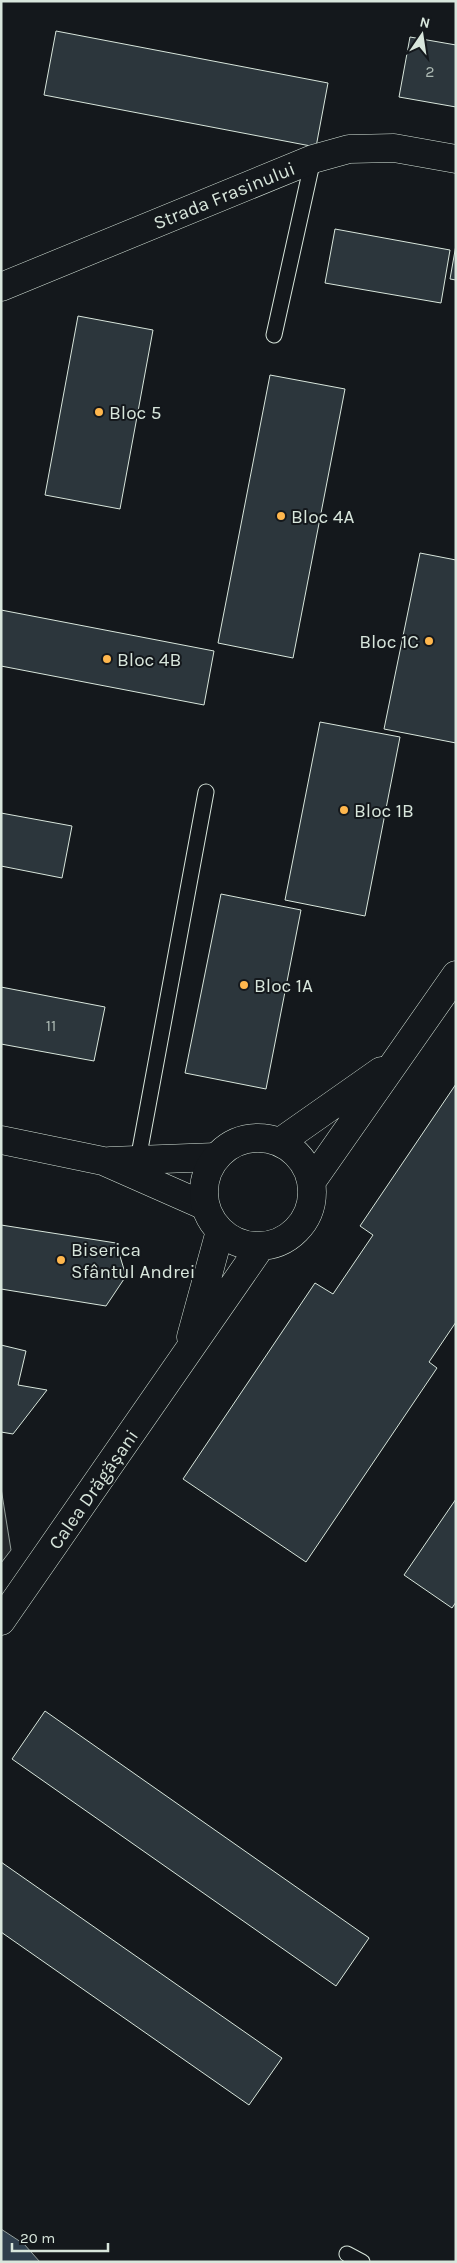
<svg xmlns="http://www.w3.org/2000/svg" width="457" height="2263" font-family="Karla,sans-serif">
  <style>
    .parking { fill: #24282b; stroke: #939e99 }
    .water { fill: #2f3f4d; stroke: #939e99 }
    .building { fill: #2c363c; stroke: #d8e6dc }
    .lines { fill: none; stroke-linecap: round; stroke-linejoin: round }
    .service-casing { stroke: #d8e6dc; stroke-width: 17 }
    .minor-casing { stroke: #d8e6dc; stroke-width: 29 }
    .secondary-casing { stroke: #d8e6dc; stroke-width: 29 }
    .primary-casing { stroke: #d8e6dc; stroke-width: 29 }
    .service { stroke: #14181c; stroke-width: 15 }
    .minor { stroke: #14181c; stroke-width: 28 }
    .secondary { stroke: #14181c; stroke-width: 28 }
    .primary { stroke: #14181c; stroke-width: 28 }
    .poi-dot { fill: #ffb74d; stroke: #14181c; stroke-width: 2 }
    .labels { text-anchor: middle; stroke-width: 4; stroke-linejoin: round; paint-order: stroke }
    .number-label { font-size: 16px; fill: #adbab4 }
    .street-label { font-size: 19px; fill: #d8e6dc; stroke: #14181c }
    .poi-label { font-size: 19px; fill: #d8e6dc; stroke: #14181c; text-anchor: start }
  </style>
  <rect width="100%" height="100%" fill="#14181c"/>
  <path class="parking" d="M1,1488L11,1550L1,1563Z"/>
  <path class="water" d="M1,2229L24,2244L40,2262H1Z"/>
  <path class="building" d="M56,31L328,83L316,147L44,95Z
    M410,37L456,45V107L399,97Z
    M335,229L450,250L441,303L325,283Z
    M456,245V280L450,279Z
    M78,316L153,330L120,509L45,495Z
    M270,375L345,389L293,658L218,643Z
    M420,553L456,560V743L384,729Z
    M1,610L214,651L204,705L1,666Z
    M320,722L400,737L365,916L285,900Z
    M1,813L72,826L62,878L1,866Z
    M221,894L301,910L266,1089L185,1073Z
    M1,987L105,1007L94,1061L1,1044Z
    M456,1084V1322L429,1362L437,1368L306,1562L183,1479L315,1283L333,1294L373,1235L360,1226Z
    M1,1225L116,1243L126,1276L106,1306L1,1289Z
    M1,1345L26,1351L18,1385L47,1390L13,1434L1,1432Z
    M456,1499V1602L452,1608L404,1575Z
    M45,1711L369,1938L336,1986L12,1759Z
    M1,1862L282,2058L249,2105L1,1932Z"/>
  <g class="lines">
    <defs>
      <path id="service" d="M274,335L313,159
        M138,1160L206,792
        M347,2254L362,2262"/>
      <path id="minor" d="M1,287L313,159L349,149L394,148L456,159"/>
      <path id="secondary" d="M1,1140L103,1161L205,1206
        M110,1161L216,1157"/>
      <path id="primary" d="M204 1192a54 54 0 1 1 108 0a54 54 0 1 1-108 0Z
        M280,1142L381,1071
        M312,1181L456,975
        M191,1337L220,1231
        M1,1621L261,1246"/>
    </defs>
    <use href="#service" class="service-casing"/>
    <use href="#minor" class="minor-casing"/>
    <use href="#secondary" class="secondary-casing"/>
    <use href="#primary" class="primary-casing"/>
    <use href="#service" class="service"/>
    <use href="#minor" class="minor"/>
    <use href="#secondary" class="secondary"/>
    <use href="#primary" class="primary"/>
  </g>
  <g class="poi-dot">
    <circle cx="99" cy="412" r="5"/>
    <circle cx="281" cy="516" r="5"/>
    <circle cx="429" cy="641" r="5"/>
    <circle cx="107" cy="659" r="5"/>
    <circle cx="344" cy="810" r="5"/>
    <circle cx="244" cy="985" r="5"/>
    <circle cx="61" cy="1260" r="5"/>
  </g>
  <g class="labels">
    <g class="number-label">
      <text x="430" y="77">2</text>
      <text x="51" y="1031">11</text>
    </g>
    <g class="street-label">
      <text transform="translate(224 195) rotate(-22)" y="7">Strada Frasinului</text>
      <text transform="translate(93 1489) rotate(-55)" y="7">Calea Drăgășani</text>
    </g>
    <g class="poi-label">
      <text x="109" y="419">Bloc 5</text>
      <text x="291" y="523">Bloc 4A</text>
      <text x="419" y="648" text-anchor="end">Bloc 1C</text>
      <text x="117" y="666">Bloc 4B</text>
      <text x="354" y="817">Bloc 1B</text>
      <text x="254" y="992">Bloc 1A</text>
      <text x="71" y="1256">Biserica<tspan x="71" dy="22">Sfântul Andrei</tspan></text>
    </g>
  </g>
  <rect width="457" height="2263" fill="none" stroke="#d8e6dc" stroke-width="5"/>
  <g transform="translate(422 35) rotate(13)" stroke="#14181c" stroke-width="4" paint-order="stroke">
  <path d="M0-4L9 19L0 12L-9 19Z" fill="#d8e6dc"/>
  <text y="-8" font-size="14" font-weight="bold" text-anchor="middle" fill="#d8e6dc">N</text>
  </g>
  <path d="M12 2243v8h96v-8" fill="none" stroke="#d8e6dc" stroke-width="2.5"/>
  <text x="20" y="2243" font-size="15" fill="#d8e6dc" stroke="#14181c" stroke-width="4" paint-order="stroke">20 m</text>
</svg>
